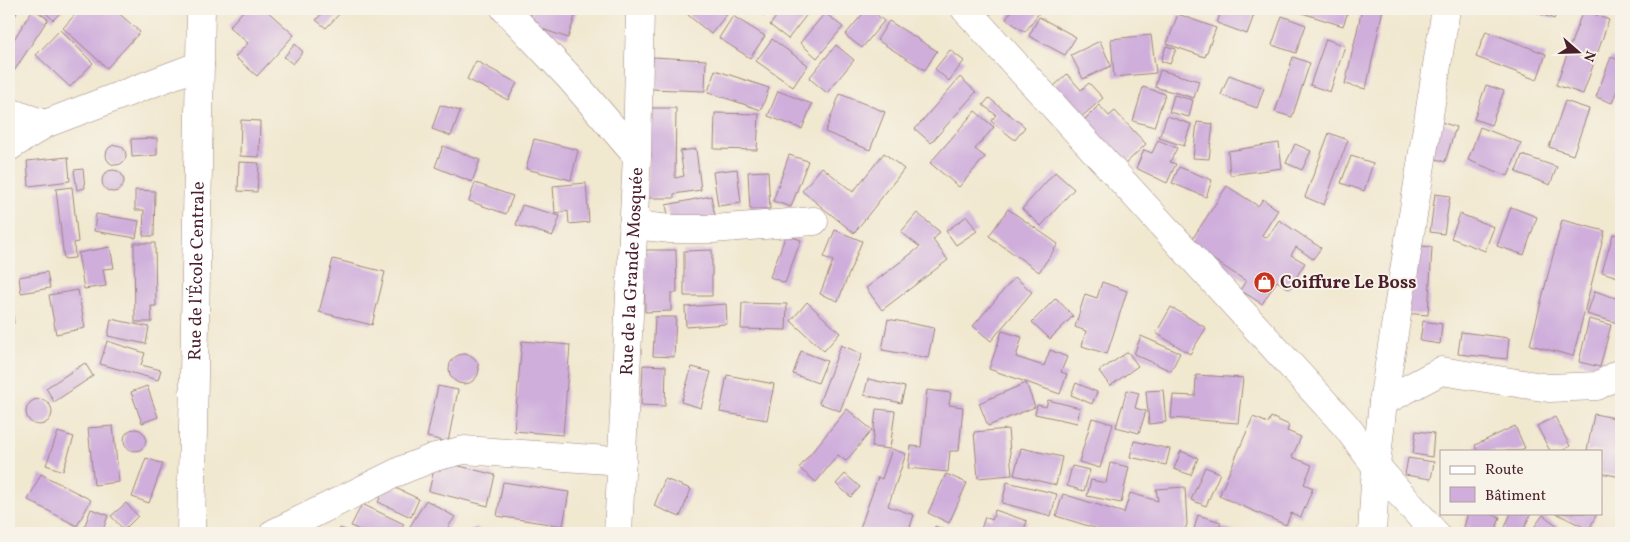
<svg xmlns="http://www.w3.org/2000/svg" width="1630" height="542" font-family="Vollkorn,serif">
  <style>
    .building { fill: #cfaedc }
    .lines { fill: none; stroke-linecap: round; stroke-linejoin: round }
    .street-casing { stroke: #9e847e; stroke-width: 29 }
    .street { stroke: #fff; stroke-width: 28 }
    .labels { text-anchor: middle; stroke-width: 4; stroke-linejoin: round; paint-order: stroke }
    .street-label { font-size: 18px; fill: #4a1f2b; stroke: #f7f3e8 }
    .poi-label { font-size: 18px; font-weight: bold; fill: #4a1f2b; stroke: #f7f3e8; text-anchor: start }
  </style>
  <rect width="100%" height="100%" fill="#f7f3e8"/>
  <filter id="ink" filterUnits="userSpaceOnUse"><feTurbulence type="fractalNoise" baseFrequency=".02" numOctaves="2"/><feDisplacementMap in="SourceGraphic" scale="10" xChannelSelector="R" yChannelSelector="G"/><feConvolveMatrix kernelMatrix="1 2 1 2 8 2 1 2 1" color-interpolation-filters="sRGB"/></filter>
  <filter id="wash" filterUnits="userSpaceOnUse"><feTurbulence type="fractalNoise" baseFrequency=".0096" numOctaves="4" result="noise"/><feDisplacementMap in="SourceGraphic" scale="20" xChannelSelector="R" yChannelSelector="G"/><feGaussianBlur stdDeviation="1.12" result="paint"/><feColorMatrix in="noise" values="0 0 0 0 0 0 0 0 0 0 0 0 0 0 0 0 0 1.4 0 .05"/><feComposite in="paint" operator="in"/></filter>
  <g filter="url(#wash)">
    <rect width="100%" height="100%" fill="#f1e8d0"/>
    <g id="blocks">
      <path class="building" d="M9,9H19L9,27Z
        M33,9L48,19L14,71L9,67V47Z
        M42,9H64L53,20Z
        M80,9H114L140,32L107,68L63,28Z
        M245,9H265L294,35L257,76L235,57L248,43L229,27Z
        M326,9H344L326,28L316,20Z
        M533,9H573L577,10L568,38L528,24Z
        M693,9H731L711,34L688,15Z
        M755,9H770L764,16Z
        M782,9H811L788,39L770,25Z
        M867,9H870L884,21L862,48L845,35Z
        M984,9H995L991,14Z
        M1013,9H1042L1025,32L1006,19Z
        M1222,9H1256L1247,34L1217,23Z
        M1300,9H1349L1343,26L1299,12Z
        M1362,9H1383L1366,89L1345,84Z
        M1527,9H1558L1554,19Z
        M1583,10L1609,20L1583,94L1556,85Z
        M825,13L843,27L817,58L800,43Z
        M1178,14L1216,28L1205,57L1167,44Z
        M733,16L765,36L750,58L719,38Z
        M1282,16L1306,25L1296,53L1272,45Z
        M1039,17L1076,37L1065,55L1029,36Z
        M889,21L937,51L925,70L877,40Z
        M60,30L93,63L70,87L36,55Z
        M1486,31L1546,54L1537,80L1476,57Z
        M1151,35L1156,73L1114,77L1111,39Z
        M772,39L808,65L793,87L756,61Z
        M1326,39L1345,46L1330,92L1310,85Z
        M1100,41L1111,66L1083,79L1071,55Z
        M295,44L303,52L293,64L284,57Z
        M836,45L854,60L827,93L809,78Z
        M1166,46L1176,49L1170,64L1161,61Z
        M950,50L964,61L949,81L935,69Z
        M653,57L706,60L705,91L651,89Z
        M1293,57L1310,63L1292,117L1275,112Z
        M1611,57L1621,61V80L1612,103L1596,97Z
        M476,61L517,83L508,100L467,79Z
        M715,70L769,88L761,110L708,92Z
        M1160,70L1199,81L1194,98L1155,87Z
        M1067,74L1081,90L1089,83L1103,98L1078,120L1050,90Z
        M1229,75L1264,88L1257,108L1221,95Z
        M960,77L976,92L931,143L915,129Z
        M1486,85L1504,91L1491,125L1474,119Z
        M1143,87L1165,94L1154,127L1133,121Z
        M778,91L812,104L802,129L768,116Z
        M840,94L885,112L870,150L825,132Z
        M1174,95L1193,100L1189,117L1169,112Z
        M989,98L1025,127L1015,140L991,121L996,115L983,105Z
        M1565,101L1589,109L1573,155L1549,147Z
        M440,105L460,111L451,136L432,129Z
        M1099,105L1109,116L1115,111L1146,144L1125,164L1084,120Z
        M649,108H676L675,178L684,176L680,151L696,149L701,190L674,194V198H647Z
        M975,111L994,127L975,149L985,157L959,187L930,163Z
        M715,113L759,114L757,150L714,149Z
        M1167,116L1191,124L1184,146L1159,138Z
        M241,120L260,121L259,157L240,156Z
        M1435,120L1456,127L1445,162L1425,155Z
        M1197,122L1213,124L1209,159L1193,158Z
        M1480,127L1521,143L1508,176L1468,160Z
        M1329,133L1348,140L1324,205L1305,197Z
        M157,138V155L132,157L131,139Z
        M534,139L578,150L571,180L526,169Z
        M1158,140L1177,148L1170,162L1176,164L1167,183L1136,168L1144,150L1152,153Z
        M1279,143L1282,168L1230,175L1228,151Z
        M1295,144L1311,151L1302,170L1286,163Z
        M106 155a10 10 0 1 1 20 0a10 10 0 1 1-20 0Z
        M443,146L480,160L472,182L435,167Z
        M884,153L904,169L854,233L802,191L822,167L853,192Z
        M789,155L808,161L791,207L773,201Z
        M1522,155L1557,167L1550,185L1516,172Z
        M1351,156L1373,163L1364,191L1341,183Z
        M68,157L70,181L29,186L27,161Z
        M239,162L259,163L257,192L238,191Z
        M1179,167L1212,180L1206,197L1172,183Z
        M83,169L85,188L77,190L74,170Z
        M737,169L741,203L718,206L713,172Z
        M102 181a11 11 0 1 1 22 0a11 11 0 1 1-22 0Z
        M768,171L770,209H750L748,172Z
        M1055,172L1074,189L1041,226L1022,209Z
        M475,183L513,196L506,214L469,201Z
        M586,183L589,222L569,224L568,211L555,213L553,186Z
        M1227,186L1258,206L1263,199L1278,210L1262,235L1267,238L1279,220L1321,248L1313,259L1296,247L1291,255L1305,263L1289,289L1277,281L1262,304L1240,290L1246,281L1189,244Z
        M72,187L78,242L74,243L75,258L64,259L56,189Z
        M135,190L155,191L154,236H143L144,210H135Z
        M1435,194L1450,196L1444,234L1430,232Z
        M711,196L715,216L670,225L666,205Z
        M522,205L560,216L553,236L516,225Z
        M1511,207L1537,217L1524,255L1497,246Z
        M1008,209L1058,244L1039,272L989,236Z
        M917,213L940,232L933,240L948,260L882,310L866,288L920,247L901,232Z
        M96,214L139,221L136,238L94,231Z
        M1460,214L1494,227L1485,251L1451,238Z
        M967,216L977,231L956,245L946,231Z
        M1562,220L1605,231L1573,356L1530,345Z
        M835,230L862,241L838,301L820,294L833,261L824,257Z
        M1613,234L1621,236V278L1602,272Z
        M786,235L801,240L785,283L770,277Z
        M134,243H155L156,306H151L152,322H135Z
        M1408,245L1432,247L1428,315L1403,313Z
        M110,247L114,268L103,269L106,286L84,289L78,253Z
        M644,250H676L677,293H671V311L645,312Z
        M712,250V296H684V251Z
        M333,259L385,272L372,325L319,312Z
        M47,272L50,288L21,293L19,277Z
        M1015,277L1032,292L991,341L973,326Z
        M1102,282L1127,291L1107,354L1082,346L1086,331L1075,327L1085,294L1097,298Z
        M9,290L14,323L9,324Z
        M78,290L85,328L56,334L49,295Z
        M1595,291L1621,300V324L1587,314Z
        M1056,298L1073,316L1050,339L1032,322Z
        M807,302L840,333L824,351L791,321Z
        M742,303L787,304L786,330L741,329Z
        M726,304L727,324L686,327L685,307Z
        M1171,307L1206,328L1190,354L1156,333Z
        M655,317H676L674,357L653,356Z
        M111,319L149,327L146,344L108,336Z
        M888,319L934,328L928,358L882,350Z
        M1589,319L1611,325L1600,367L1579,362Z
        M1423,321L1442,324L1440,344L1420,341Z
        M1002,331L1022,337L1016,357L1044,366L1050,350L1067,357L1061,372L1067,374L1060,394L989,369Z
        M1461,332L1509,338L1507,359L1458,354Z
        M1141,336L1180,353L1171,371L1134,354Z
        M107,341L145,353L141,365L161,370L158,380L100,364Z
        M522,341L570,345L563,435L514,431Z
        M841,345L862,354L840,411L819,403Z
        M801,351L827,361L818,383L793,374Z
        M1128,352L1138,366L1110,386L1099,371Z
        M449 369a15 15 0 1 1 30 0a15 15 0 1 1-30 0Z
        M85,363L93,376L54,402L46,388Z
        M643,365L666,366L665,406L641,405Z
        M692,367L711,372L701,408L681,402Z
        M727,375L774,384L767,420L720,412Z
        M1196,375L1243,378L1238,423L1171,418L1173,395L1195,396Z
        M868,379L905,387L901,403L864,395Z
        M1026,383L1035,407L988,426L979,403Z
        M1076,383L1097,392L1092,404L1071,395Z
        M147,386L158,417L142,423L131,392Z
        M438,386L458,390L448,442L427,437Z
        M927,390L951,393L949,405L963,407L959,451H950L948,472L908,468L911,446L921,447Z
        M1127,390L1139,393L1135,408L1146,411L1139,433L1116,427Z
        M1163,390L1166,422L1149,424L1146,391Z
        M26 412a13 13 0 1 1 26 0a13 13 0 1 1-26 0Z
        M1048,400L1080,408L1077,423L1035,414L1037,405L1046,407Z
        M847,409L872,430L846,461L838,455L816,482L799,468Z
        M876,409L895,411L890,449L872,447Z
        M1594,414L1621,419V477L1601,473V451H1587Z
        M1253,417L1268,423L1271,417L1289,425L1287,431L1301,437L1292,457L1312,465L1304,484L1313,488L1301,517L1291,513L1286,525L1219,496Z
        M1555,417L1570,446L1562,451H1550L1537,426Z
        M1092,418L1113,424L1100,468L1079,462Z
        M113,426L119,482L94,485L88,428Z
        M1515,426L1525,448L1518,451H1477L1475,445Z
        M124 440a11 11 0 1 1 22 0a11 11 0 1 1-22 0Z
        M1008,429L1012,475L978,478L974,432Z
        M1416,431L1434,433L1432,457L1413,454Z
        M58,432L74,437L63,471L46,465Z
        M1134,441L1170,449L1166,465L1130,457Z
        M1021,448L1062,457L1056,485L1014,475Z
        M892,449L906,454L888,506L914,515L908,533H877L860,528L878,477L882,479Z
        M1181,451L1198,458L1191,475L1174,469Z
        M146,458L163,464L149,503L132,497Z
        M1408,458L1434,462L1431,479L1405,475Z
        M436,460L495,475L488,506L429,491Z
        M1110,463L1129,467L1121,503L1087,496L1091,480L1106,483Z
        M1072,466L1090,470L1084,491L1067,486Z
        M1205,467L1220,473L1206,506L1191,500Z
        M41,474L91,500L77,526L28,500Z
        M845,474L860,487L851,497L836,484Z
        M946,474L967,483L949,523L928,513Z
        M665,479L691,489L680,517L654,506Z
        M503,482L569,492L563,526L497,516Z
        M1007,482L1057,494L1051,516L1002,503Z
        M387,484L419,499L411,517L378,502Z
        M1185,487L1187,524L1184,533H1111L1056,516L1063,494L1124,513L1130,493L1158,501L1156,489Z
        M426,500L455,517L444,533H406Z
        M126,503L138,516L124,530L111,516Z
        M362,504L404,524L399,533H366L351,526Z
        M91,509L108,515L103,531L98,529L96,533H82Z
        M995,510L1027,521L1023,533H993L981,529L985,517L992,520Z
        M1468,513H1487L1500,517L1495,533H1489L1464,527Z
        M1511,513H1531L1522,533H1507L1503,532Z
        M1556,513H1597L1589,530Z
        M1198,515L1221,522L1219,526L1241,533H1193Z
        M1543,515L1559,527L1554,533H1530Z
        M935,526L954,533H933Z
        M476,527L484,533H471Z
        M109,528L123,533H107Z
        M340,528L355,533H338Z
        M532,529L557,532V533H531Z"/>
    </g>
  </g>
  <g filter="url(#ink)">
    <use href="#blocks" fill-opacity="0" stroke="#9e847e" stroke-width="1"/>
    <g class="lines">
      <defs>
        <g id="street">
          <path d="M505,9L570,78L637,156"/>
          <path d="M965,9L1346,426L1376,466L1435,533"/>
          <path d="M9,112L45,124"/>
          <path d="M9,147L45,124L200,65"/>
          <path d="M633,225L671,229H713L814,221"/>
          <path d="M1383,402L1441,371L1549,388L1597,386L1621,373"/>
          <path id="s1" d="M191,533L201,9"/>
          <path d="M274,533L402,470L435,457L464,450L622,461"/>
          <path id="s2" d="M618,533L637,156L640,9"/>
          <path d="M1372,533L1376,466L1383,402L1446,9"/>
        </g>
      </defs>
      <use href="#street" class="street-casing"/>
      <use href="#street" class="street"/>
    </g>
  </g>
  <defs>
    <symbol id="shop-disc" viewBox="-11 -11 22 22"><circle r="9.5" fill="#c8321e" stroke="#f7f3e8"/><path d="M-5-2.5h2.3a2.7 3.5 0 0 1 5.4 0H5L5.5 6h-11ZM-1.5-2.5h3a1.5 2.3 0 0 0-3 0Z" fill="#fff"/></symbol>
  </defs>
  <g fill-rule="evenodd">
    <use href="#shop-disc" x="1252" y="270" width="25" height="25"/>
  </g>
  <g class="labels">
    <g class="street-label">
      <text dy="6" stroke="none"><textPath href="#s1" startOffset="262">Rue de l'École Centrale</textPath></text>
      <text dy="6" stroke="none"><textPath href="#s2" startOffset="262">Rue de la Grande Mosquée</textPath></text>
    </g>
    <g class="poi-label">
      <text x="1280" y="288">Coiffure Le Boss</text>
    </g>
  </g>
  <rect width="1630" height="542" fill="none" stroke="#f7f3e8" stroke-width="30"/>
  <rect x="1440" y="450" width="162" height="65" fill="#f7f3e8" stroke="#b29e9c"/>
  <rect x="1450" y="466" width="25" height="8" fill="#ffffff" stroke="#b29e9c"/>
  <text x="1485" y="474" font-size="15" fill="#4a1f2b">Route</text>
  <rect x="1450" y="487" width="25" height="15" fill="#cfaedc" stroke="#b29e9c"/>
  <text x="1485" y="500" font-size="15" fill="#4a1f2b">Bâtiment</text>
  <g transform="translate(1578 52) rotate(110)" stroke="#f7f3e8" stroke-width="4" paint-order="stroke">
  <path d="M0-4L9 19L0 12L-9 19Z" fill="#4a1f2b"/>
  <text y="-8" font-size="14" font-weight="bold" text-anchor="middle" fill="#4a1f2b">N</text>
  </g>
</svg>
